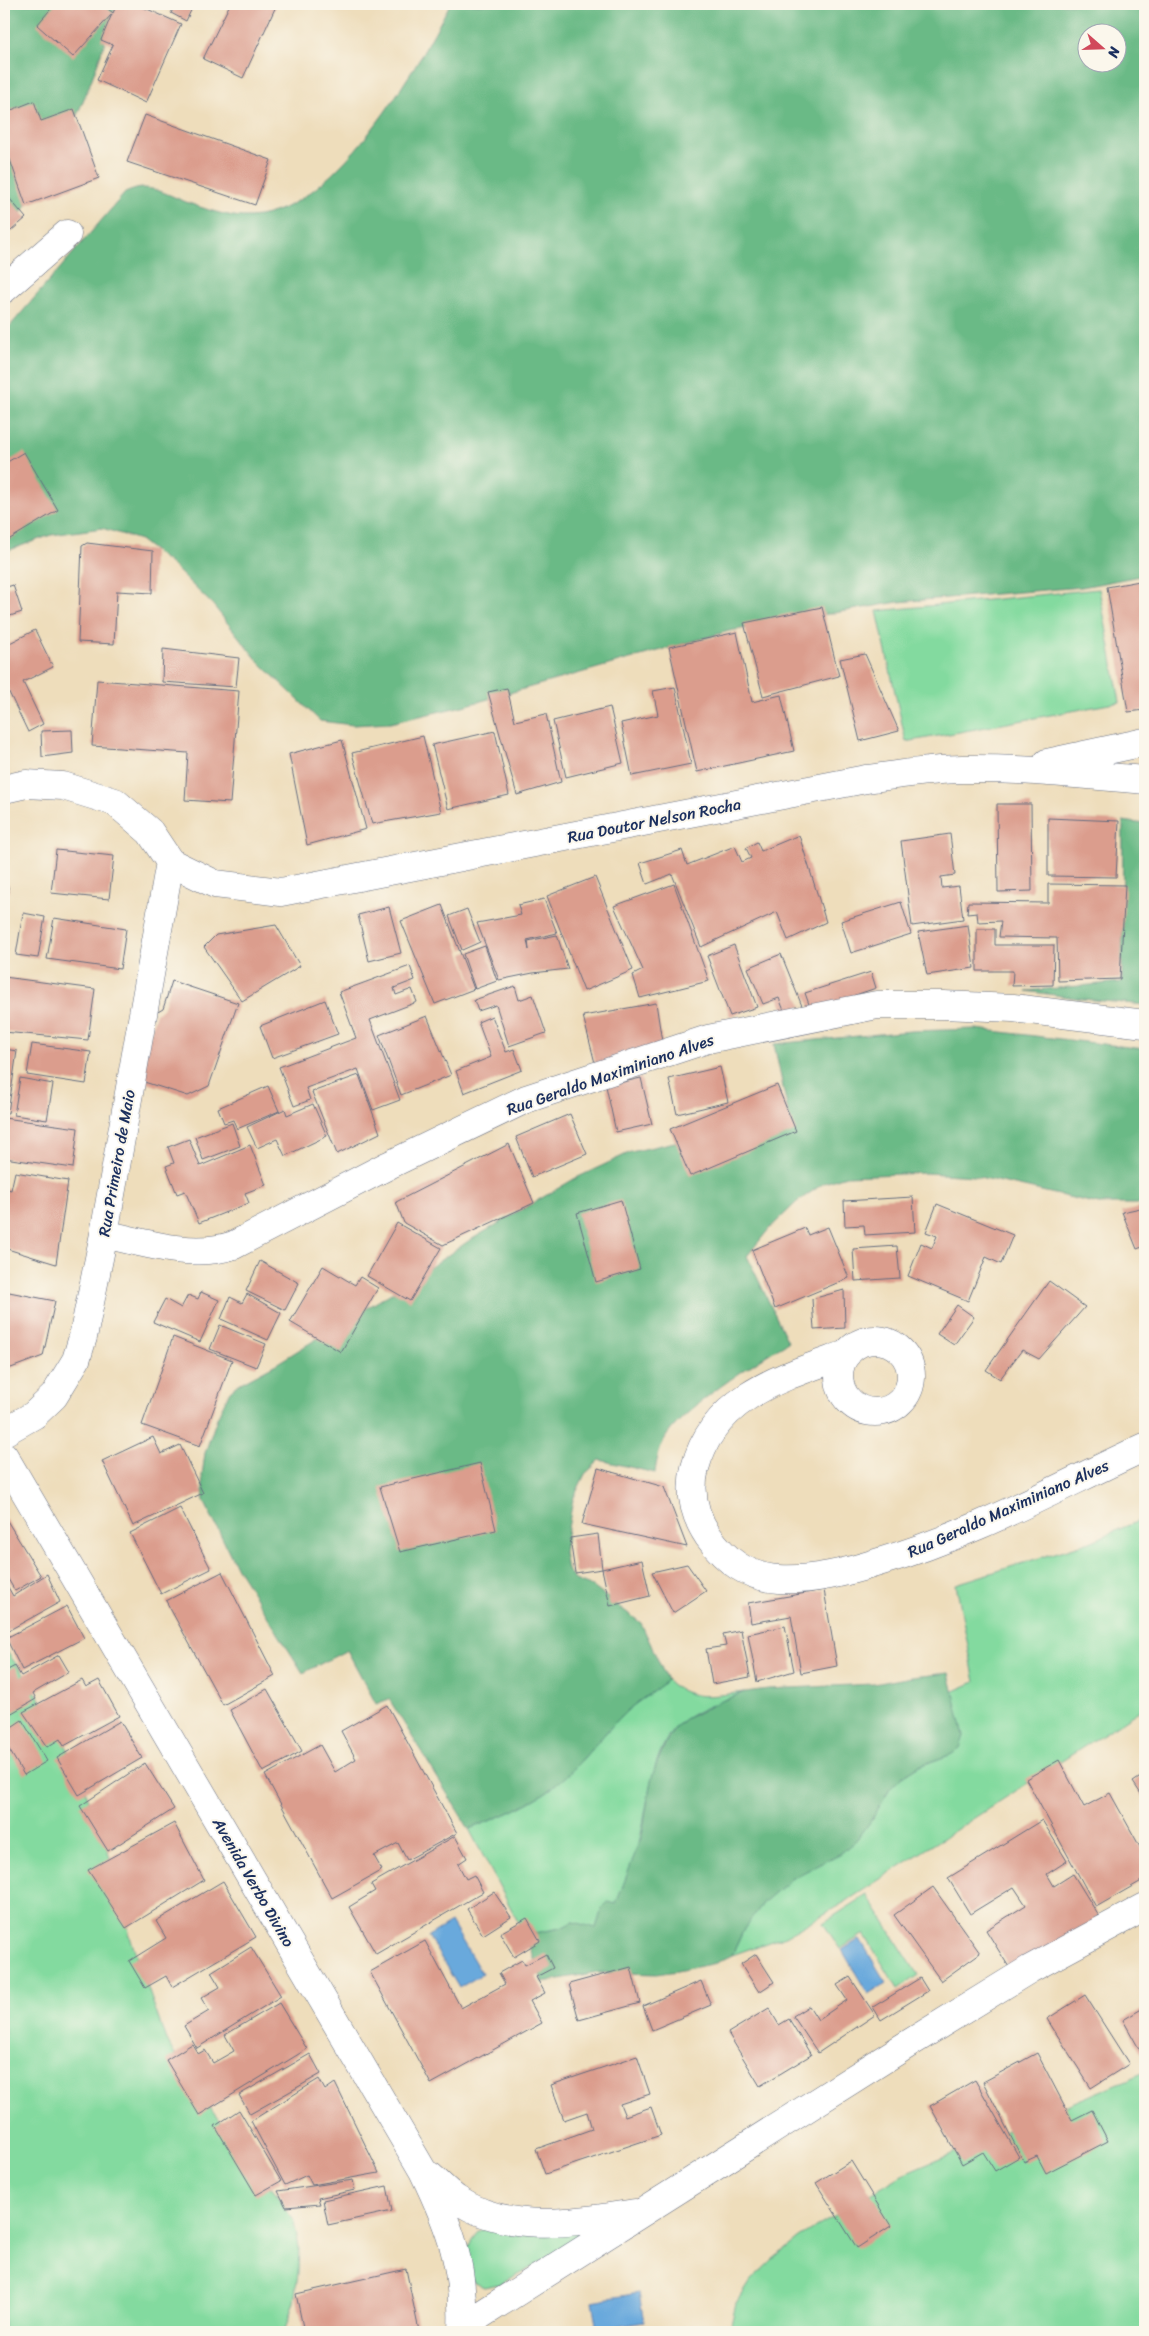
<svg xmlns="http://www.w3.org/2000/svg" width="1149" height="2336" font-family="Sriracha,sans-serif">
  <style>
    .green { fill: #83da9f; stroke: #4f847e }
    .forest { fill: #6aba86; stroke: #427472; fill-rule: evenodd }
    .water { fill: #69a9dc; stroke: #426c9d }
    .building { fill: #db9d8d }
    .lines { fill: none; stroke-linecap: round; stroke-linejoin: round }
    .street-casing { stroke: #656c7f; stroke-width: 29 }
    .street { stroke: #fff; stroke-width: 28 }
    .labels { text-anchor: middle; stroke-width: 4; stroke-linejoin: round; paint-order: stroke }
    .street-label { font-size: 16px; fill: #1b2f5e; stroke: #fbf7ec }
  </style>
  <rect width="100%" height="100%" fill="#fbf7ec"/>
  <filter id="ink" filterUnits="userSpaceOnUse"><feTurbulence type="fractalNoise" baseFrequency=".02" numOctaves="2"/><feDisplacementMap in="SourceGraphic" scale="10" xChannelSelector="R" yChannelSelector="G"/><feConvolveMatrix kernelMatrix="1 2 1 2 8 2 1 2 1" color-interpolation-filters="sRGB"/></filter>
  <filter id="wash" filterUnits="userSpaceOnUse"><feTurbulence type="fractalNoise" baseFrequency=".0096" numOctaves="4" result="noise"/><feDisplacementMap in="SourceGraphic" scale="20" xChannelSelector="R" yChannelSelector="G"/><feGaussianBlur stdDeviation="1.12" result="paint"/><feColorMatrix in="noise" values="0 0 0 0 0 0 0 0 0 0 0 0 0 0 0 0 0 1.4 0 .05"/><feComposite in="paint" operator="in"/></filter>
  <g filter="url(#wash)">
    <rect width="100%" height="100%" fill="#edb"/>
    <path class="green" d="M1099,589L1120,702L906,742L877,611Z
      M1145,1518V1707L845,1902L786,1936L732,1955L744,1929L764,1902L790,1879L841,1853L857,1839L870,1822L890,1789L902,1777L919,1766L952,1754L964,1736L952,1692L975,1682L956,1584L1090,1542Z
      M4,1648L29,1681L51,1717L75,1763L108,1851L131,1940L165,2037L186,2076L280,2199L294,2222L299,2246L298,2273L294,2302L284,2332H4Z
      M667,1680C690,1703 715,1695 745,1692C725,1700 703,1707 685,1719C644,1747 650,1828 630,1871C625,1881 622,1893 617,1903C611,1914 599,1915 596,1929L573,1922L561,1928L525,1935L469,1829C502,1816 536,1803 563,1779C586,1758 605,1731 628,1710C640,1699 655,1692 667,1680Z
      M867,1895L918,1975L898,1989L864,1934L840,1949L823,1923Z
      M1145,2072V2332H729L736,2303L750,2281L772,2260L799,2238L902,2175Z
      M618,2220L499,2284L484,2287L471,2280C467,2257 462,2249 480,2230Z"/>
    <path class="forest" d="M4,4H116C100,62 79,119 48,171C34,194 18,216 4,239Z
      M450,4H1145V575L1082,587L898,602L729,631L467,705L390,723L353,725L320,721L259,662L213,605L172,565L140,540L102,528L51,535L4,552V333L125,193C130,191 137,188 143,188C158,188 173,197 186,202C202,208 217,213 233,216C325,232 415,70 450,4ZM1086,32H1116V62H1086Z
      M1123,821L1145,824V1005L1083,999L1026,991L1122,982Z
      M976,1029L1145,1049V1204H1099L975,1176L926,1173L846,1176L824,1183L797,1202L769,1229L747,1256L788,1342C758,1360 680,1410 664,1440C659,1451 656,1462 655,1473L600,1460L585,1474L573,1499L564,1552L567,1570L575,1580L593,1587L641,1623L667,1680C655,1692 640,1699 628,1710C605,1731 586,1758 563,1779C536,1803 502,1816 469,1829L389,1699L376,1704L347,1650L303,1673L237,1568L204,1501L202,1476L205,1453L217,1418L230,1391L237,1385L276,1364L406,1284L467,1242L574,1179L631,1152L789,1116L774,1044L911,1031Z
      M949,1673L964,1736L960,1748L952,1754L919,1766L902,1777L890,1789L870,1822L857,1839L841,1853L791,1879L764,1902L744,1929L732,1955L716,1963L677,1971L656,1974L598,1972L543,1982L525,1935L561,1928L573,1922L596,1928L602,1908L608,1902L616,1904L642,1835L651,1780L656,1765L666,1742L676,1727L685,1719L721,1701L745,1692L768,1689L874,1684L912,1677Z"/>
    <path class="water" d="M451,1922L482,1974L459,1988L428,1936Z
      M860,1939L886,1983L868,1994L842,1950Z
      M639,2293L644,2322L597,2330L592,2301Z"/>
    <g id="blocks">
      <path class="building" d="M55,4H102L113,13L117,4H136L181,24L146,103L97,80L113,45L101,40L112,14L73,57L37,25Z
        M176,4H194L186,21L171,13Z
        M230,4H277L243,78L203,59Z
        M34,101L41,121L74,109L99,178L26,205L4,143V113Z
        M145,115L271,160L255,205L127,162Z
        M4,192L26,218L4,237Z
        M24,452L58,510L5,542L4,464Z
        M87,543L153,551L152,593L117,591L114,644L78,642L82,546Z
        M1145,580V710L1128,712L1107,587Z
        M13,585L22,612L4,618V588Z
        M822,607L839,676L763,696L744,623Z
        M35,630L53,667L23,682L43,724L28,732L4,682V646Z
        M737,632L752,702L781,695L794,751L697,772L669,647Z
        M163,649L239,658L236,687L162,682Z
        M865,654L899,731L860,741L840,659Z
        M97,680L239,691L230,803L185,800L188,753L92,746Z
        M675,687L691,764L632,776L621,723L658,715L653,691Z
        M507,688L515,721L546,714L561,782L517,795L488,692Z
        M610,707L623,763L566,777L553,721Z
        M72,730L73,753L42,757L41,731Z
        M495,731L509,795L448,809L432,745Z
        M423,736L441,812L372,824L352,753Z
        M342,740L366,829L307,845L289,754Z
        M997,804H1031L1032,891L998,892Z
        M1048,818L1119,821L1116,877L1048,876Z
        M950,834L955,875L941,877L942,888L959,886L963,919L912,926L901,841Z
        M799,835L826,922L788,940L777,912L701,947L672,874L647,884L640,863L682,850L687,865L735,846L742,862L751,858L746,848L757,842L761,851Z
        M56,850L114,856L109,899L51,893Z
        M4,867L9,892L4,893Z
        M595,877L633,970L584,991L547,896Z
        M674,884L709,981L640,998L633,975L643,970L614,906Z
        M1048,884L1125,885L1120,979L1058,981L1057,938L999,937L1001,921L978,922L977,913L967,914L968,902L1048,903Z
        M544,899L557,933L527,940L529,950L528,941L557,935L568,969L533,973L499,980L477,923L521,915L518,905Z
        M901,902L911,934L851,953L841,921Z
        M442,905L474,989L435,1004L401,921Z
        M389,907L401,953L369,961L358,915Z
        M467,909L480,942L462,950L449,916Z
        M23,913L45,917L38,958L16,955Z
        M54,918L126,929L120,969L47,959Z
        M276,925L300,966L242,1001L204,947L216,935Z
        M968,925L974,968L927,975L918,932Z
        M977,929H995V945H1054L1053,985L1012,986L1013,971H977Z
        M734,945L757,1007L730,1016L707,956Z
        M485,946L497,981L475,989L463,954Z
        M781,954L802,1006L785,1013L779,998L763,1004L748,968Z
        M410,966L415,980L394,988L396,995L412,989L417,1002L370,1020L400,1100L373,1110L358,1069L306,1088L310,1100L294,1106L279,1067L356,1038L339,992Z
        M871,972L876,988L811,1010L805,993Z
        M4,977L95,989L88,1040L4,1032Z
        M172,981L238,1003L209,1086L188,1096L138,1080L156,1013L163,1009Z
        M515,986L519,1000L533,995L546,1033L509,1046L496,1005L478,1011L474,1000Z
        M325,1000L338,1034L272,1058L260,1026Z
        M656,1003L663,1048L596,1067L583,1016Z
        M427,1016L451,1075L401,1095L379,1035Z
        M492,1016L506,1052L514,1049L522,1070L464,1093L456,1071L491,1057L478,1022Z
        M32,1044L91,1052L86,1084L27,1075Z
        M4,1049L17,1051L8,1113H4Z
        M720,1067L728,1102L677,1114L669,1079Z
        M359,1075L380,1133L337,1154L312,1092Z
        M20,1078L53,1084L47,1120L14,1115Z
        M641,1078L652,1124L616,1132L606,1086Z
        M777,1085L796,1131L690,1176L670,1129Z
        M268,1086L279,1111L237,1129L233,1120L224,1123L218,1108Z
        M313,1104L327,1136L285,1156L277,1139L257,1148L247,1127L285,1109L287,1115Z
        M570,1114L587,1154L532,1177L516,1137Z
        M4,1118L78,1128L73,1168L4,1158Z
        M232,1123L240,1146L203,1160L195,1137Z
        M189,1139L200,1166L250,1145L266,1185L245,1193L249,1203L199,1223L185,1191L177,1194L166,1166L174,1163L168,1147Z
        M509,1144L534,1203L443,1245L404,1223L396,1202Z
        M15,1172L68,1181L56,1264L4,1248V1188L11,1190Z
        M913,1197L915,1232L865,1235L864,1225L845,1226L844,1201Z
        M621,1200L640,1269L596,1282L577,1213Z
        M937,1204L1013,1235L1001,1264L986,1257L968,1301L908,1276L921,1243L932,1248L937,1236L926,1232Z
        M1145,1207V1246L1137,1249L1122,1212Z
        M397,1223L441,1248L410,1301L367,1276Z
        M828,1227L849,1278L775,1309L752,1250L805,1228L808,1235Z
        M897,1246L900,1278L855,1281L853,1249Z
        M260,1261L299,1283L285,1310L246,1291Z
        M323,1266L355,1285L360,1277L378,1288L341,1352L290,1322Z
        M1049,1281L1085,1307L1039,1359L1022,1350L1000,1379L986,1370Z
        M844,1290L845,1328L814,1330L812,1299Z
        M4,1291L55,1301L43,1356L11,1368L4,1367Z
        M201,1292L219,1300L200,1342L153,1322L165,1299L181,1308L188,1295L198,1299Z
        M247,1294L281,1313L268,1340L221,1319L230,1297L242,1303Z
        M957,1305L974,1317L954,1345L937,1334Z
        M220,1325L266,1344L256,1367L210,1349Z
        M173,1337L232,1360L200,1446L142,1425Z
        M153,1437L161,1454L180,1445L203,1493L133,1526L102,1461Z
        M480,1463L496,1530L400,1552L380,1487Z
        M598,1468L664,1487L687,1547L582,1524Z
        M180,1508L211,1569L161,1594L130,1533Z
        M6,1519L41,1576L15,1591L4,1572V1520Z
        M598,1534L602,1569L575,1573L570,1538Z
        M642,1560L650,1596L610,1606L602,1569Z
        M687,1564L706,1591L673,1613L652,1572Z
        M222,1572L275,1676L223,1705L166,1601Z
        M47,1574L60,1602L4,1633V1580L13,1596Z
        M824,1590L837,1666L801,1673L791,1616L751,1623L748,1603Z
        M67,1606L84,1638L22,1670L6,1638Z
        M785,1626L794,1671L757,1682L748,1634Z
        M741,1630L750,1677L712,1684L706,1649L726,1646L723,1634Z
        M59,1655L69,1672L33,1693L36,1699L10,1714L4,1703V1672L15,1666L21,1676Z
        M82,1680L86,1687L99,1680L119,1716L64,1746L60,1739L47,1747L23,1712Z
        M267,1689L302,1751L263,1772L230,1710Z
        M387,1705L457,1833L407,1860L398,1843L374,1856L382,1870L332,1898L265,1775L320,1745L335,1772L356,1759L341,1731Z
        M22,1720L47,1761L24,1775L4,1741V1732Z
        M120,1721L142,1758L79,1795L57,1758Z
        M1059,1760L1084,1807L1110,1793L1145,1856V1879L1096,1907L1026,1779Z
        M145,1763L174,1809L108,1851L80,1806Z
        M1145,1774V1800L1133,1782Z
        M1042,1820L1067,1861L1047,1874L1054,1886L1073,1874L1100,1918L1012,1972L986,1930L1026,1905L1014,1887L970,1914L948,1878Z
        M174,1823L204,1880L126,1928L88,1870Z
        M455,1836L467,1858L458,1864L466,1879L474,1875L483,1892L376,1954L349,1907L375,1891L371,1884Z
        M223,1881L256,1937L172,1987L166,1976L145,1988L129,1961L166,1938L156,1921Z
        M933,1887L980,1953L941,1981L894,1915Z
        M494,1892L511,1917L483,1935L467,1909Z
        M527,1918L540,1941L514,1957L500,1933Z
        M425,1941L461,2008L505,1984L499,1973L522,1960L525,1965L546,1954L553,1968L536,1977L545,1993L530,2001L542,2023L431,2084L370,1972Z
        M251,1947L281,1996L197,2048L184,2026L209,2011L201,1998L220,1987L211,1972Z
        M756,1954L774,1982L759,1992L741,1964Z
        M631,1967L640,2003L579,2020L569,1984Z
        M850,1977L875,2015L818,2053L793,2016L809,2006L818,2020L847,2000L837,1985Z
        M920,1978L928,1991L881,2020L873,2007Z
        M701,1981L711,2005L652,2030L643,2006Z
        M1085,1995L1129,2064L1091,2088L1047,2019Z
        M279,2003L307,2049L199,2115L166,2060L192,2044L198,2054L205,2050L213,2063L234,2051L225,2035Z
        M1145,2007V2052L1142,2054L1123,2020Z
        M769,2008L779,2025L789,2019L811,2055L760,2086L728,2033Z
        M1037,2053L1072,2120L1092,2110L1108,2141L1046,2173L1037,2156L1024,2162L983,2082Z
        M310,2054L321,2074L250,2114L239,2095Z
        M637,2056L650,2094L620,2104L625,2116L651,2107L661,2135L545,2174L536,2149L592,2129L587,2112L564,2120L551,2085Z
        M319,2079L325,2090L335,2083L379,2173L312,2185L307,2175L285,2185L251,2121Z
        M975,2080L1019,2157L995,2171L983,2152L962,2164L930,2106Z
        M239,2110L281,2181L256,2195L215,2126Z
        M851,2161L891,2226L857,2248L816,2183Z
        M353,2180L355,2190L318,2198L320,2204L286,2207L278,2191Z
        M387,2186L392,2211L328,2225L323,2200Z
        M406,2269L419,2331L304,2332L296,2294Z"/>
    </g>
  </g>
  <g filter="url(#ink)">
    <use href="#blocks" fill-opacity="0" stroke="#656c7f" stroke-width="1"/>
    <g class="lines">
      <defs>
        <path id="street" d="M4,289L67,234
          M1047,763L1145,742
          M4,789L26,784L63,786L115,802L150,832L170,862
          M170,862L215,884L281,892L866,779C898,775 930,769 962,769C1023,768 1084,775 1145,780
          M104,1234C145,1243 193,1259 234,1245L389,1165L526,1099L708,1039L877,1005H943L1013,1008L1145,1024
          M839 1376a36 36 0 1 1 72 0a36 36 0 1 1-72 0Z
          M847,1354C784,1377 714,1395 695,1468C689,1492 694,1515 708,1536C726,1561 747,1577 779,1579C813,1581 847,1572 879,1562C972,1535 1058,1487 1145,1447
          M4,1432L34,1415L54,1396L76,1360L83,1337L104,1234L170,862
          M4,1456L423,2171C451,2229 465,2266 462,2332
          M430,2176C438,2183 447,2192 456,2199C510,2235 575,2222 635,2213
          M463,2323L482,2314L905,2046L1030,1969L1145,1907"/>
      </defs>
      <use href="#street" class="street-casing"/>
      <use href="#street" class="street"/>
    </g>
  </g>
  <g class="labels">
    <g class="street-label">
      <text transform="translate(654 820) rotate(-11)" y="6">Rua Doutor Nelson Rocha</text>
      <text transform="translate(610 1074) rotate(-19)" y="6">Rua Geraldo Maximiniano Alves</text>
      <text transform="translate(116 1163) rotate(-80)" y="6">Rua Primeiro de Maio</text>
      <text transform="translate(1008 1508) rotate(-24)" y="6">Rua Geraldo Maximiniano Alves</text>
      <text transform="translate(254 1882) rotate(60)" y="6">Avenida Verbo Divino</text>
    </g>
  </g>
  <rect width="1149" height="2336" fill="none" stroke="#fbf7ec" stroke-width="20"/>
  <g transform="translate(1102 48) rotate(110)"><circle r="24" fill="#fbf7ec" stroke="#a1a7b3"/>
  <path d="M0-4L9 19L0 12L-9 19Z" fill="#d1495b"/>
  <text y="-8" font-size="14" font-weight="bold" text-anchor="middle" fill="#1b2f5e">N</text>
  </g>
</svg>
